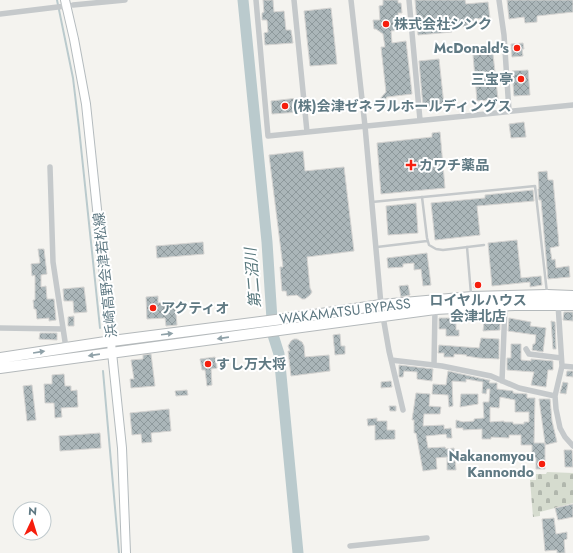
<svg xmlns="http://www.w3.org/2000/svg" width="573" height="553" font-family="Jost,'Noto Sans JP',sans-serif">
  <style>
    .cemetery { fill: url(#cemetery-stones) }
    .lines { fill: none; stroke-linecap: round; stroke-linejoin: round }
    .stream { stroke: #bacacd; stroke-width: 2 }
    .river { stroke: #bacacd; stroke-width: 11 }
    .building { fill: url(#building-cross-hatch); stroke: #d5d4d2; fill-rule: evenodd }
    .secondary-casing { stroke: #b4bbbe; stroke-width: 10 }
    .highway-casing { stroke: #b4b9bb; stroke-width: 12 }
    .lane { stroke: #c5c9cb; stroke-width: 2.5 }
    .street { stroke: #c5c9cb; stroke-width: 5.5 }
    .secondary { stroke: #fff; stroke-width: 8 }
    .highway { stroke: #fff; stroke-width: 10 }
    .oneway { fill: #8fa1a8 }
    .poi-dot { fill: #f61e0d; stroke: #fff; stroke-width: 1.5 }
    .labels { text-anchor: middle; stroke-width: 4; stroke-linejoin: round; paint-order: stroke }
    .poi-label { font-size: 14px; font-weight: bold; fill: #5f7983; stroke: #fff; text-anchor: start }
    .street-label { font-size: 14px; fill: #5f7983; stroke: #fff }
    .water-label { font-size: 15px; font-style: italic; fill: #56767b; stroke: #fff }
  </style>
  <defs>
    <pattern id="cemetery-stones" width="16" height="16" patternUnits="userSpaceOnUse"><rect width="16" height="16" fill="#d6dccf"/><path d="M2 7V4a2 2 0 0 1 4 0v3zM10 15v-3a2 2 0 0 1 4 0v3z" fill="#b1b7ad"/></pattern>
    <pattern id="building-cross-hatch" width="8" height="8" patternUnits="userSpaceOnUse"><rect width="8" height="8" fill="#abb6b9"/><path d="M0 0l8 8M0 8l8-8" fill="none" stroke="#8e999c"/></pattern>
  </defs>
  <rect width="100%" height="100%" fill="#f4f3ef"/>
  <path class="cemetery" d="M547,472L573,473V503L540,512V516L533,517L530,480H536V474H546Z"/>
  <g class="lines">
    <path class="stream" d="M57,0L73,78L79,128L100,328
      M103,371L119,553"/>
    <path class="river" d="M243,0L267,242L273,335L279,354L298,553"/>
  </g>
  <path class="building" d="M263,0H273L274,12L284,11L286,30H291L293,43L265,45L264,33L268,32L267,20H262V13L264,12Z
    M383,0H398V3H401L402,13H398L400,30L391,31L392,43L406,41L412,94L387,97L383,103L379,100L386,92L381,47H385L383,34L376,29H374L373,20H380L379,6L383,5Z
    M415,0H465L466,4L488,2L490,18L474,19V23H468V26L452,28V32L418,35Z
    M507,0H573V12L537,16V22L525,23L524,17L509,19Z
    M331,8L337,64L310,66L304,11Z
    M523,43L524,49H522L523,56L512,57L511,44Z
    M493,54L498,99L477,101L473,55Z
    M439,59L444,105L423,107L419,61Z
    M528,70L530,95L514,96L512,71Z
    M298,98L299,112L272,114L271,101Z
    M524,122L526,137L511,138L509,124Z
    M440,132L445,188L381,194L377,143L432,137V133Z
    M303,151L305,171L344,167L354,251L307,257L310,288L312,292L310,295L305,299H302L297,295L287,296L286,291H282L280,267H283L269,155Z
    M547,171L548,180H553L558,234L559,246L550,248L552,260L555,259L556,268L569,266L570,277L548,279L541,200H539L538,189H539L538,172Z
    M533,190L534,201L477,206L480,235L435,240L431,203L485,198V195Z
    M416,203L418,233L388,235L386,206Z
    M517,240L521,278L541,276L542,285L530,287V282L492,286L488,243Z
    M203,242L204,254L157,258L156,246Z
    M38,249H44L47,274L41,275V287L46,286L47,299H54L56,320L49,321V318L37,319L36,309H34L33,300H35V275L32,276L31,264L40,263Z
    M427,253L431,285L423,286L421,269L414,270V263L403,264V267L388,268L387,258Z
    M481,282L482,287L474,288L473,283Z
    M408,285L410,295L401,297L399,286Z
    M84,287L87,312L74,313L73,301H64L63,289Z
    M158,296V303L175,301L177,325L166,326L165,318L147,319L146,297Z
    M564,312H573V321L563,320Z
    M496,313H500V330L483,331L484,322L495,323V322L497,321Z
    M74,316V326H68V317Z
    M439,318H456V330H459V336H446V329H439Z
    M509,318L531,322L530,326L546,328L543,352L532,350L533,344H535L536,335L508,331Z
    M551,321L555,322L556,349H553Z
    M40,333H57V340L39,339Z
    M340,334L341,346H345V354L335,355L333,335Z
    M481,338L499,339V359L479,358L466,356L467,355L454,354V357H444V353H438L439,345L479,348Z
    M294,339H297L302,342L304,346L305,357L329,355L330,371L291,376L288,351H290L288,346L291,341Z
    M511,344H521V360L531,361V359L553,361V370H548L546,387L531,385L534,372L507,370V358H511Z
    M151,354L155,386L131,388L130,379H134L131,360L143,359V355Z
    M215,357L217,368L211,369L212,385L207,386L205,370H202L200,359Z
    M399,365L433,369L432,381L417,379V372L404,371L403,377H399Z
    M448,371L488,380H490L489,383H497V389L513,391V393L527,394V398H535L534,443H545L539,399H550L552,421L557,442L545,445V443V469H536V458H532V445H521V435H509V438L491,437V439H482V429L463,430V428H456V420L463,422L474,421V419L484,418L483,402H489L490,389H487L486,394L482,393L483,382L466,379V382L452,381L453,406L449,407L448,395L432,394L433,384L446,385ZM500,397L515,400V412H529V422H524V424H513V422H504V421L490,422V407L499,408Z
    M567,371H573V377L566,376Z
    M64,374L65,386H71V391L77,390L78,407L61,408L62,417L55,418L54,403H45L44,384H52V375Z
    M391,381L392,387L381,388V382Z
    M563,382L568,383L566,394L560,393Z
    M32,385L36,420L27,421L23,386Z
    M187,390L188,395L176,396L175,391Z
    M416,393L430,394L429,406L441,407L440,414H424L423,426L444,425V429L451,428L452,438H447L446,434L426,436L428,448L445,447L446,449L454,448L456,470H447V457L436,458L437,469L423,471L416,433H414V420H412Z
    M461,394H478V404L460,407Z
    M389,406H396V411H390Z
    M169,409L171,431L151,433L152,442L142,443L141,434L132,435L130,413Z
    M377,418V421H387V430H395V439L375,440V425L368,426L367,419Z
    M100,433L101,448L60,451L59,436Z
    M564,450H572L573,467H565Z
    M573,504V517L558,520L555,508Z
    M554,518L556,534L567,532V539L564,540L565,553H557V550L545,551L542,519Z"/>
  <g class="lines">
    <defs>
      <path id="secondary" d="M65,0L74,39L86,104L122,448L126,553"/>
      <path id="highway" d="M0,358L112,341L314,315L381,305L472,297L547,295L573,296
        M0,368L435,309L515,305H573"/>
    </defs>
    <use href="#secondary" class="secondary-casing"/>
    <use href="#highway" class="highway-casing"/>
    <path class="lane" d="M422,197L427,238L429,245L436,249L443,250L484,245
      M372,202L535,186L547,293
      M377,247L427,241
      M467,247L471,294"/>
    <path class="street" d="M256,0L268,136L573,105
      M294,0L307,132
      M351,0L365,126L381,305L389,351L403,410
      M409,0L420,120
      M499,0L504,35L509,111
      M73,5L125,0
      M0,14L66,6
      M50,167L53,262L66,348
      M558,304L562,366L555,396L556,409L560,428L565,437L573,446
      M0,328L63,329
      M526,349L529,354L561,358
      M391,360L442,366L491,376L519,388L555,396
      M434,365L435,309
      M562,366L573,367
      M502,381L505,306
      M350,546L427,538"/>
    <use href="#secondary" class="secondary"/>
    <use href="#highway" class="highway"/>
  </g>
  <defs><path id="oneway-solid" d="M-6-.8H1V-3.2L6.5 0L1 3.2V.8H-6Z"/></defs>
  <g class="oneway">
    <use href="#oneway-solid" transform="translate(167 334) rotate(-7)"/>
    <use href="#oneway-solid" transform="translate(223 338) rotate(172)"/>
    <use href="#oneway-solid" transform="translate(39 352) rotate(-9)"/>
    <use href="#oneway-solid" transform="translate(94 355) rotate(172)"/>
  </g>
  <g class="poi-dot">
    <circle cx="386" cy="24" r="4"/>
    <circle cx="517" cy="48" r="4"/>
    <circle cx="521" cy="79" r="4"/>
    <circle cx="285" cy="106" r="4"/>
    <path d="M409 159h4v4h4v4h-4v4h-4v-4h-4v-4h4z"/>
    <circle cx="478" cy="285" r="4"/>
    <circle cx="153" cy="308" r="4"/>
    <circle cx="208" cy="364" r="4"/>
    <circle cx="542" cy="464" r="4"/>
  </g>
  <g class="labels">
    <g class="poi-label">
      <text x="394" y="29">株式会社シンク</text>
      <text x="509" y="53" text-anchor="end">McDonald's</text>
      <text x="513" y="84" text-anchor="end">三宝亭</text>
      <text x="293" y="111">(株)会津ゼネラルホールディングス</text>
      <text x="419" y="170">カワチ薬品</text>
      <text x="478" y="305" text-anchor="middle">ロイヤルハウス<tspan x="478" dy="16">会津北店</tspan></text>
      <text x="161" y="313">アクティオ</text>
      <text x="216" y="369">すし万大将</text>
      <text x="534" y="461" text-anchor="end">Nakanomyou<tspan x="534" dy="16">Kannondo</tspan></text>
    </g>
    <g class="street-label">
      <text transform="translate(105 275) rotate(-96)" y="5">浜崎高野会津若松線</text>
      <text transform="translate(345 311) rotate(-7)" y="5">WAKAMATSU BYPASS</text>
    </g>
    <g class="water-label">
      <text transform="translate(253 278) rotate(-95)" y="5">第二沼川</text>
    </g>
  </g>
  <g transform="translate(32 521) rotate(4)"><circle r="19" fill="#ffffff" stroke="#bfc9cd"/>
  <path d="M0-3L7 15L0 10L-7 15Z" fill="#f61e0d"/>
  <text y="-6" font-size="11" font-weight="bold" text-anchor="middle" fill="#5f7983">N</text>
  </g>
</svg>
